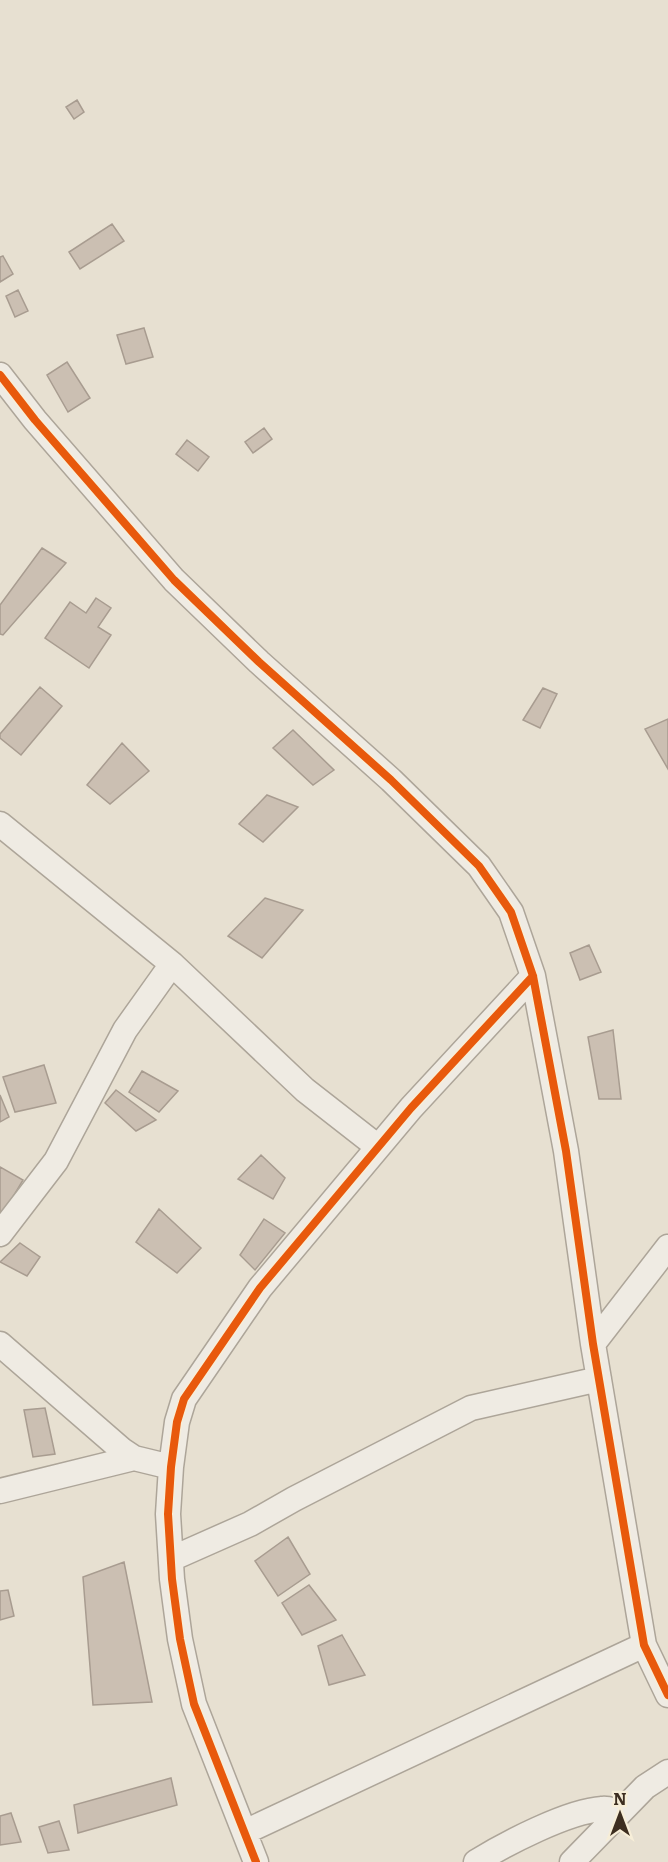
<svg xmlns="http://www.w3.org/2000/svg" width="668" height="1862" font-family="Literata,serif">
  <style>
    .building { fill: #cbbfb2; stroke: #a89c90; stroke-width: 1.5 }
    .lines { fill: none; stroke-linecap: round; stroke-linejoin: round }
    .minor-casing { stroke: #ada599; stroke-width: 27 }
    .minor { stroke: #efebe3; stroke-width: 24 }
    .cycleway-casing { stroke: #f7eed8; stroke-width: 11 }
    .cycleway { stroke: #e8590c; stroke-width: 8 }
  </style>
  <rect width="100%" height="100%" fill="#e7e0d1"/>
  <path class="building" d="M77,100L84,112L74,119L66,107Z
    M112,224L124,241L80,269L69,252Z
    M3,256L13,274L0,282V257Z
    M18,290L28,311L15,317L6,296Z
    M144,328L153,357L126,364L117,335Z
    M67,362L90,398L68,412L47,375Z
    M264,428L272,439L253,453L245,442Z
    M187,440L209,457L198,471L176,454Z
    M42,548L66,563L3,635L0,634V605Z
    M96,598L111,608L98,627L111,635L89,668L45,638L70,602L86,613Z
    M40,687L62,706L21,755L0,738V734Z
    M543,688L557,694L540,728L523,720Z
    M668,719V769L645,729Z
    M293,730L334,770L313,785L273,748Z
    M122,743L149,771L110,804L87,785Z
    M267,795L298,807L263,842L239,824Z
    M265,898L303,910L262,958L228,936Z
    M589,945L601,972L580,980L570,953Z
    M613,1030L621,1099H599L588,1037Z
    M44,1065L56,1103L15,1112L3,1077Z
    M142,1071L178,1091L159,1112L129,1092Z
    M116,1090L156,1120L136,1131L105,1103Z
    M0,1095L9,1117L0,1122Z
    M261,1155L285,1178L273,1199L238,1179Z
    M0,1167L23,1180L0,1219Z
    M159,1209L201,1248L177,1273L136,1242Z
    M264,1219L285,1233L255,1270L240,1255Z
    M20,1243L40,1257L27,1276L0,1262Z
    M45,1408L55,1454L33,1457L24,1410Z
    M288,1537L310,1574L278,1596L255,1561Z
    M124,1562L152,1702L93,1705L83,1577Z
    M309,1585L336,1620L302,1635L282,1603Z
    M8,1590L14,1616L0,1620V1591Z
    M342,1635L365,1675L329,1685L318,1646Z
    M171,1778L177,1805L78,1833L74,1805Z
    M11,1813L21,1842L0,1845V1816Z
    M59,1821L69,1850L48,1853L39,1827Z"/>
  <g class="lines">
    <defs>
      <path id="minor" d="M0,375L35,420L174,580L259,662L391,780L479,866L511,912L533,976L566,1151L593,1344L644,1645L668,1695
        M0,824L172,964L305,1090L378,1147
        M0,1234L56,1161L125,1030L172,964
        M0,1344L122,1450L134,1458L171,1467
        M593,1344L668,1247
        M0,1491L134,1458
        M171,1559L250,1524L294,1499L471,1408L599,1379
        M245,1832L644,1645
        M256,1862L194,1704L180,1639L172,1579L168,1514L171,1467L177,1422L184,1399L260,1288L411,1108L533,976
        M476,1862C505,1844 568,1811 602,1809C608,1808 614,1811 620,1812
        M572,1862L645,1787L668,1772"/>
    </defs>
    <use href="#minor" class="minor-casing"/>
    <use href="#minor" class="minor"/>
    <defs>
      <path id="cycleway" d="M0,375L35,420L174,580L259,662L391,780L479,866L511,912L533,976L566,1151L593,1344L644,1645L668,1695
        M256,1862L194,1704L180,1639L172,1579L168,1514L171,1467L177,1422L184,1399L260,1288L411,1108L533,976"/>
    </defs>
    <use href="#cycleway" class="cycleway-casing"/>
    <use href="#cycleway" class="cycleway"/>
  </g>
  <g transform="translate(620 1814)" stroke="#f7eed8" stroke-width="4.5" paint-order="stroke">
  <path d="M0-4.5L10 22L0 15L-10 22Z" fill="#3d2e20"/>
  <text y="-9" font-size="16" font-weight="bold" text-anchor="middle" fill="#3d2e20">N</text>
  </g>
</svg>
